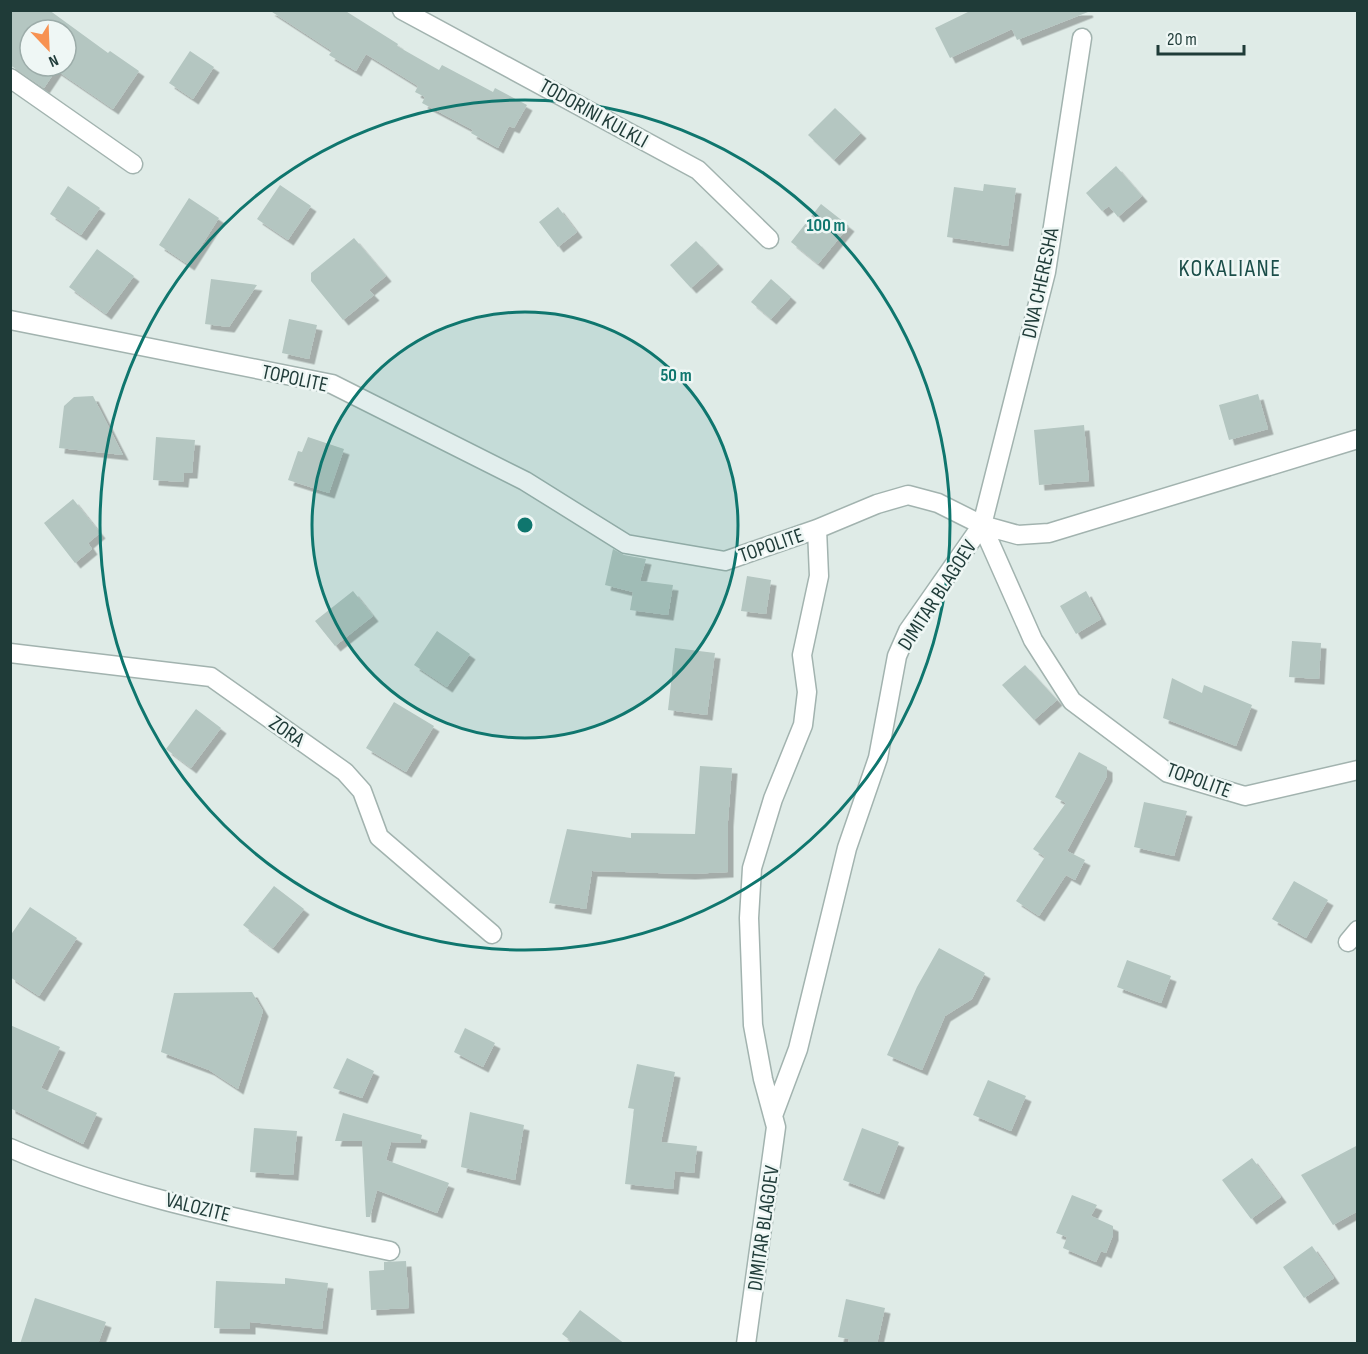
<svg xmlns="http://www.w3.org/2000/svg" width="1368" height="1354" font-family="'Sofia Sans Condensed',sans-serif">
  <style>
    .building { fill: #b4c6c1; fill-rule: evenodd; filter: url(#shadow) }
    .lines { fill: none; stroke-linecap: round; stroke-linejoin: round }
    .minor-casing { stroke: #a2b3af; stroke-width: 21 }
    .minor { stroke: #fff; stroke-width: 18 }
    .ring { fill: none; stroke: #0f766e; stroke-width: 3 }
    .labels { text-anchor: middle; stroke-width: 5; stroke-linejoin: round; paint-order: stroke }
    .street-label { font-size: 21px; fill: #1f3b38; stroke: #eff7f5 }
    .quarter-label { font-size: 24px; letter-spacing: 1.5px; fill: #1b4e49; stroke: #eff7f5 }
    .centre { fill: #0f766e; stroke: #eff7f5; stroke-width: 3 }
    .ring-label { font-size: 18px; text-anchor: middle; font-weight: bold; fill: #0f766e; stroke: #eff7f5; stroke-width: 5; stroke-linejoin: round; paint-order: stroke }
  </style>
  <defs>
    <filter id="shadow"><feDropShadow dx="5.5" dy="5.5" stdDeviation="0" flood-color="#0004"/></filter>
  </defs>
  <rect width="100%" height="100%" fill="#dfebe7"/>
  <path class="building" d="M10,10H49L108,53L110,51L139,71L113,109L56,70L44,88L10,65ZM30,30H66V66H30Z
    M269,10H344L398,44L397,46L439,70L442,65L493,92L495,88L527,105L514,128L509,126L498,148L471,133L473,130L422,103L425,97L415,92L418,86L366,54L356,71L329,55L332,51Z
    M972,10H1087L1088,12L1017,40L1012,29L950,58L935,28Z
    M190,51L214,67L193,99L169,83Z
    M835,108L861,133L834,160L808,135Z
    M1116,166L1142,196L1118,217L1109,206L1102,211L1086,193Z
    M984,184L1016,188L1008,246L947,237L954,187L983,191Z
    M280,185L311,206L288,240L257,219Z
    M68,186L100,208L81,235L50,214Z
    M189,198L219,218L189,265L159,245Z
    M821,204L849,226L818,264L791,242Z
    M558,207L577,232L558,247L539,222Z
    M354,238L386,276L369,290L374,295L343,320L311,281V273Z
    M696,241L718,264L691,288L670,265Z
    M97,249L134,276L106,314L69,287Z
    M211,279L257,285L229,327L205,324Z
    M771,279L791,297L771,319L751,302Z
    M289,319L317,325L309,359L282,353Z
    M1258,394L1268,429L1229,440L1219,405Z
    M93,396L123,455L59,448L64,406L74,397Z
    M1084,425L1089,481L1039,485L1034,430Z
    M156,437L195,440L192,473H184L183,482L153,480Z
    M308,437L344,449L329,493L288,480L298,451L302,452Z
    M73,499L100,533L88,543L92,549L75,563L44,523Z
    M613,549L624,555L646,559L640,581L673,585L668,615L630,610L633,592L605,585Z
    M747,576L771,580L766,614L741,611Z
    M353,591L373,616L335,646L315,621Z
    M1086,591L1101,619L1076,634L1060,606Z
    M437,631L470,654L447,687L414,665Z
    M1292,641L1321,643L1319,679L1289,677Z
    M675,648L715,653L707,715L668,710Z
    M1025,665L1057,700L1034,720L1002,685Z
    M1172,678L1202,693L1204,685L1252,705L1236,746L1163,718Z
    M394,702L434,726L406,772L366,748Z
    M196,709L221,728L191,768L166,749Z
    M1079,752L1107,767V776L1067,851L1085,860L1075,880L1066,875L1039,916L1016,901L1045,857L1033,849L1066,803L1055,797Z
    M700,766L732,768L728,821V872L690,874L592,871L586,909L549,903L567,829L631,838V833L695,834Z
    M1144,802L1187,811L1174,856L1134,847Z
    M1294,881L1328,900L1306,938L1272,919Z
    M274,886L304,909L273,948L243,925Z
    M30,907L77,938L39,996L10,977V936Z
    M939,948L985,973L972,999L945,1016L922,1070L887,1055L917,987Z
    M1127,960L1171,976L1161,1003L1117,987Z
    M252,992L263,1011L238,1089L209,1070L161,1052L174,993Z
    M10,1025L60,1047L41,1088L97,1113L83,1144L10,1108Z
    M465,1028L495,1043L483,1067L454,1052Z
    M347,1058L374,1071L362,1098L333,1088Z
    M637,1064L675,1072L661,1142L697,1146L694,1173L675,1171L673,1189L625,1184L634,1109L628,1108Z
    M988,1080L1026,1096L1011,1131L973,1115Z
    M470,1112L524,1125L515,1180L461,1167Z
    M343,1113L422,1135L420,1143L391,1142L386,1160L449,1183L437,1213L377,1190L370,1217H366L362,1141H335Z
    M254,1128L297,1131L293,1175L250,1172Z
    M862,1128L899,1142L879,1194L843,1180Z
    M1358,1145V1211L1333,1225L1301,1175Z
    M1252,1158L1281,1197L1251,1219L1222,1180Z
    M1072,1195L1097,1205L1091,1216L1113,1226V1235L1106,1253L1101,1251L1096,1262L1063,1248L1067,1237L1056,1233Z
    M1312,1246L1334,1278L1304,1298L1283,1267Z
    M406,1261L409,1308L371,1310L369,1271L384,1270V1262Z
    M285,1278L328,1283L322,1329L250,1322V1329L214,1328L216,1281L285,1284Z
    M35,1298L106,1322L98,1344H20Z
    M846,1299L885,1308L877,1344H848L849,1339L838,1337Z
    M580,1310L625,1344H575L562,1334Z"/>
  <g class="lines">
    <defs>
      <path id="minor" d="M402,10L698,170L769,239
        M10,78L133,164
        M10,320L332,384L525,481L626,544L725,561L817,529L877,504L908,495L938,503L982,525L1018,535L1049,533L1358,439
        M982,525L1033,640L1072,701L1168,773L1245,796L1358,770
        M10,653L211,677L345,772L362,791L379,837L492,934
        M1348,942L1358,930
        M774,1113L798,1049L847,848L878,758L897,656L908,631L982,525L1046,272L1082,38
        M10,1148C130,1201 263,1223 390,1251
        M746,1344L776,1127L763,1079L753,1025L749,918L752,868L773,799L803,725L807,692L802,655L819,576L817,529"/>
    </defs>
    <use href="#minor" class="minor-casing"/>
    <use href="#minor" class="minor"/>
  </g>
  <circle cx="525" cy="525" r="213" fill="#0f766e" fill-opacity=".12"/>
  <g class="ring">
    <circle cx="525" cy="525" r="213"/>
    <circle cx="525" cy="525" r="425"/>
  </g>
  <g class="labels">
    <g class="street-label">
      <text transform="translate(594 113) rotate(29)" y="7">TODORINI KULKLI</text>
      <text transform="translate(1040 283) rotate(-78)" y="7">DIVA CHERESHA</text>
      <text transform="translate(295 378) rotate(12)" y="7">TOPOLITE</text>
      <text transform="translate(771 545) rotate(-19)" y="7">TOPOLITE</text>
      <text transform="translate(937 595) rotate(-57)" y="7">DIMITAR BLAGOEV</text>
      <text transform="translate(287 731) rotate(35)" y="7">ZORA</text>
      <text transform="translate(1199 780) rotate(20)" y="7">TOPOLITE</text>
      <text transform="translate(198 1207) rotate(14)" y="7">VALOZITE</text>
      <text transform="translate(763 1228) rotate(-82)" y="7">DIMITAR BLAGOEV</text>
    </g>
    <g class="quarter-label">
      <text x="1230" y="276">KOKALIANE</text>
    </g>
  </g>
  <circle cx="525" cy="525" r="9" class="centre"/>
  <g class="ring-label">
    <text x="826" y="231">100 m</text>
    <text x="676" y="381">50 m</text>
  </g>
  <rect width="1368" height="1354" fill="none" stroke="#1f3b38" stroke-width="24"/>
  <g transform="translate(48 48) rotate(157)"><circle r="28" fill="#eff7f5" stroke="#9caca9" stroke-width="1.5"/>
  <path d="M0-4.5L10 22L0 15L-10 22Z" fill="#f79251"/>
  <text y="-9" font-size="16" font-weight="bold" text-anchor="middle" fill="#1f3b38">N</text>
  </g>
  <path d="M1158 45v9h86v-9" fill="none" stroke="#1f3b38" stroke-width="3"/>
  <text x="1167" y="45" font-size="18" fill="#1f3b38" stroke="#eff7f5" stroke-width="4.5" paint-order="stroke">20 m</text>
</svg>
